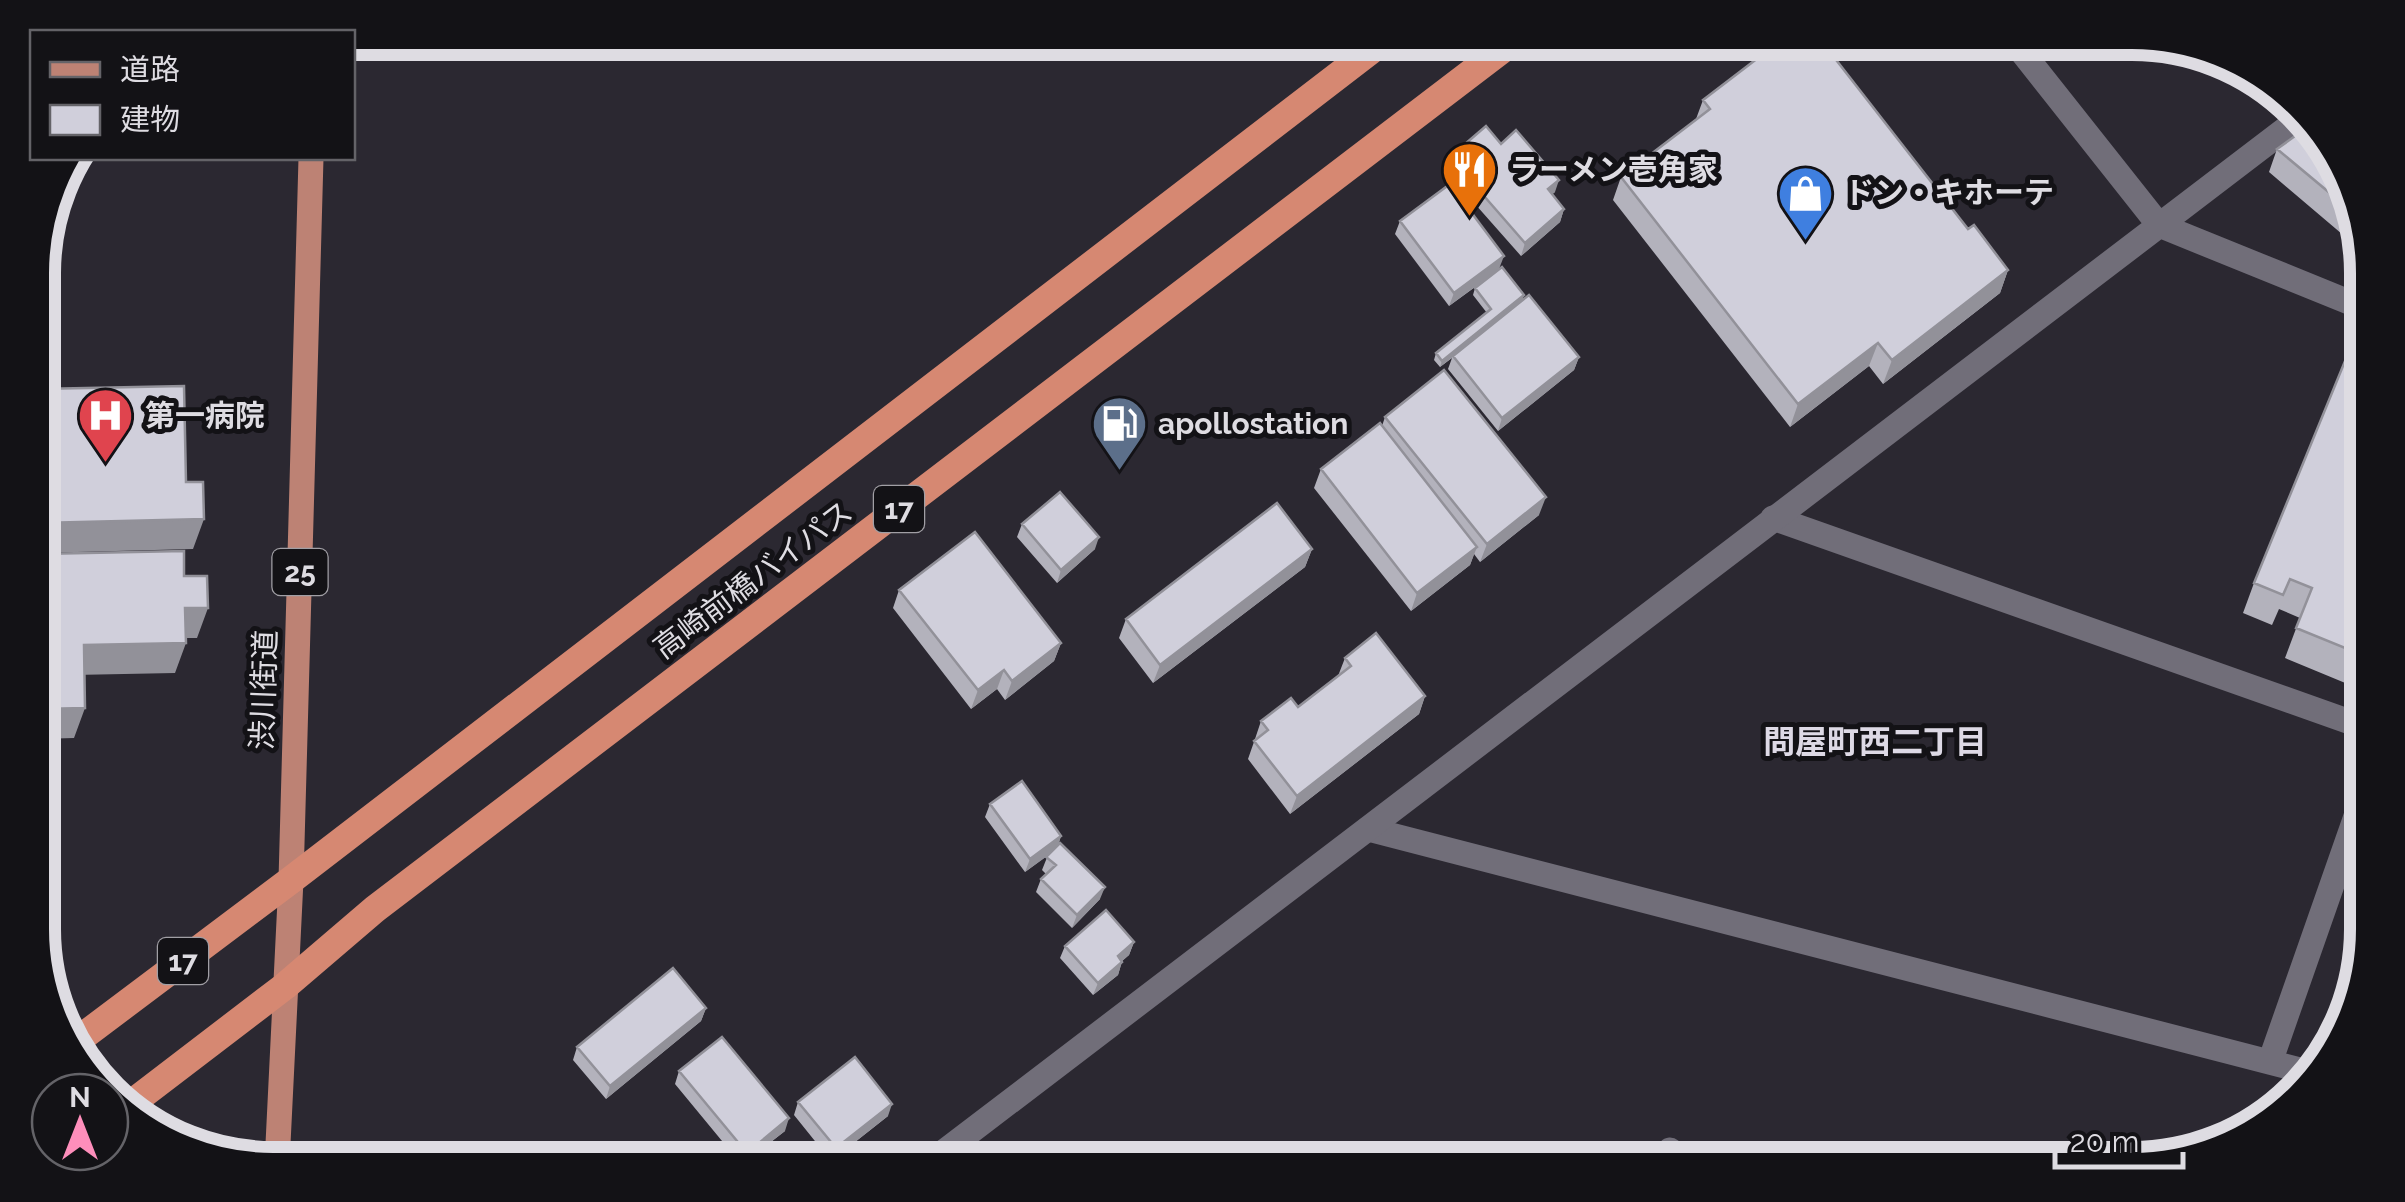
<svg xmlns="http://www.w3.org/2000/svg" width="2405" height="1202" font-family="Raleway,'Noto Sans JP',sans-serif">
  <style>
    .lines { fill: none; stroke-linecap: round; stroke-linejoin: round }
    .minor { stroke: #716e79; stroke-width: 25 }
    .tertiary { stroke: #716e79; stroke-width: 25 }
    .primary { stroke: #bd8274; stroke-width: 25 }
    .trunk { stroke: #d68872; stroke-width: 28 }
    .wall { fill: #b3b2bc }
    .shaded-wall { fill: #929199 }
    .building { fill: #d0cfdb; stroke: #929199; stroke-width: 2.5 }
    .labels { text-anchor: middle; stroke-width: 10; stroke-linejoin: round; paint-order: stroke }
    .shield { fill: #131216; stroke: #a19fa5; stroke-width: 2.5 }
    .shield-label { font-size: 28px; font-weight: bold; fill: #dedce2 }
    .poi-label { font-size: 30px; font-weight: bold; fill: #dedce2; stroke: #131216; text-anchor: start }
    .street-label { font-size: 30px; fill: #dedce2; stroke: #131216 }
    .neighbourhood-label { font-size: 32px; font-weight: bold; fill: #ddd9e5; stroke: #131216 }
    .rim { fill: none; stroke: #dedce2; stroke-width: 12 }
  </style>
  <rect width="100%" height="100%" fill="#2b2831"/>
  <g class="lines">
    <path class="minor" d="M1773,518L2367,728
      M1368,829L2308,1072
      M2270,1062L2367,785
      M1670,1150L1671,1164"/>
    <path class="tertiary" d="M2011,38L2159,225L2366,309
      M928,1164L2300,118"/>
    <path class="primary" d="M277,1164L291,880L311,158"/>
    <path class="trunk" d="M74,1043L291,880L1387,38
      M128,1106L285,986L375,909L1517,38"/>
  </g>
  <path class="wall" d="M1703,100L1968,229L2008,270L2000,293L1883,384L1869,366L1790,427L1613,200L1621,177L1696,119Z
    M2327,142L2366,243L2362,251L2269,172L2277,149Z
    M1501,144L1555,192L1552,194L1564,209L1560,222L1521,256L1445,170L1450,157Z
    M1400,221L1499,269L1522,301L1579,357L1574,370L1498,431L1448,369L1452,358L1440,367L1434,360L1436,353L1487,313L1473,295L1475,288L1493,274L1449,306L1395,234Z
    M2366,349L2367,692L2285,658L2300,618L2279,609L2272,625L2243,613L2254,583Z
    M1385,417L1539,515L1480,562L1474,554L1470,565L1411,611L1314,488L1321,469L1382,426Z
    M1022,524L1095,549L1057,583L1017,537Z
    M1312,549L1305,567L1153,683L1119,638L1126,619Z
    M899,590L1061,643L1054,661L1005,700L997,689L971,709L893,608Z
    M1345,658L1425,696L1419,714L1290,814L1248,759L1255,739L1261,721L1298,707L1338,676Z
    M990,804L1061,836L1058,845L1100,899L1072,928L1036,892L1041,879L1046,874L1042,870L1048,855L1025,872L985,817Z
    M1134,942L1129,955L1122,961L1118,975L1093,995L1060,958L1065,946Z
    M706,1008L701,1021L606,1099L573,1060L577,1047Z
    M679,1071L785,1131L743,1164H741L675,1084Z
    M798,1102L888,1116L831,1161L794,1115Z"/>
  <path class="shaded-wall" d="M1559,180L1555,192L1544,202L1548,189Z
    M1564,209L1560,222L1521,256L1525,243Z
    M1504,256L1499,269L1449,306L1454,293Z
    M2008,270L2000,293L1883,384L1892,360Z
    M1524,295L1522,302L1440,367L1442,361Z
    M1878,343L1869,366L1790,427L1798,404Z
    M1579,357L1574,370L1498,431L1502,418Z
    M1546,497L1539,515L1480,562L1487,544Z
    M204,519L193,549L39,553V523Z
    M1099,537L1095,549L1057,583L1061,570Z
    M1477,547L1470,565L1411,611L1417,593Z
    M1312,549L1305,567L1153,683L1160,665Z
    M185,608H208L197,638H174Z
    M186,643L175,673L73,675L84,645Z
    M1061,643L1054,661L1005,700L1012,681Z
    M1004,670L997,689L971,709L978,690Z
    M1425,696L1419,714L1290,814L1297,796Z
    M85,708L74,738L39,739V709Z
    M1061,836L1057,849L1025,872L1030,859Z
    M1105,887L1100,899L1072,928L1077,915Z
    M1134,942L1129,955L1113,969L1118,956Z
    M1122,962L1118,975L1093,995L1098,983Z
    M706,1008L701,1021L606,1099L610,1086Z
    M892,1104L888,1116L831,1161L836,1148Z
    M789,1118L785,1131L742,1164L747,1153Z"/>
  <path class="building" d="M1784,38H1819L1968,229L1974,225L2008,270L1892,360L1878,343L1798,404L1621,177L1710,109L1703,100Z
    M1486,126L1501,144L1516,130L1559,180L1548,189L1564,209L1525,243L1450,157Z
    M2309,126L2327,142L2355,214L2277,149Z
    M1450,184L1504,256L1454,293L1400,221Z
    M1502,267L1524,295L1442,361L1436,353L1491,309L1475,288Z
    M1529,295L1579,357L1502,418L1453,356Z
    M2352,344L2366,349L2367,657L2296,628L2312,588L2290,579L2283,595L2254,583Z
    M1444,370L1546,497L1487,544L1385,417Z
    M184,386L186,482H203L204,519L39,523L38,389Z
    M1380,423L1477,547L1417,593L1321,469Z
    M1060,492L1099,537L1061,570L1022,524Z
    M1277,503L1312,549L1160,665L1126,619Z
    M975,532L1061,643L1012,681L1004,670L978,690L899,590Z
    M184,551V576H207L208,608H185L186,643L84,645L85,708L39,709V554Z
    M1376,633L1425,696L1297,796L1254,741L1268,730L1261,721L1291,698L1298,707L1351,666L1345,658Z
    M1022,781L1061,836L1030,859L990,804Z
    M1060,843L1105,887L1077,915L1041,879L1056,865L1046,857Z
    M1106,910L1134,942L1118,956L1122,962L1098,983L1065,946Z
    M673,968L706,1008L610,1086L577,1047Z
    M722,1037L789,1118L747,1153L679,1071Z
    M855,1057L892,1104L836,1148L798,1102Z"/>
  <defs>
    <symbol id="restaurant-pin" viewBox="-11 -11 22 30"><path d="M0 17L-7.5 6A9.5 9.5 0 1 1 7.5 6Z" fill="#e8710a" stroke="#131216"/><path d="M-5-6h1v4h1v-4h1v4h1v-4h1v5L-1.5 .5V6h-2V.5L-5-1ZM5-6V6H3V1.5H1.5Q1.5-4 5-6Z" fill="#fff"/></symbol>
    <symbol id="shop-pin" viewBox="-11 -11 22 30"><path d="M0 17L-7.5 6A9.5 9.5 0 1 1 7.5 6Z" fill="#3f7fe0" stroke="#131216"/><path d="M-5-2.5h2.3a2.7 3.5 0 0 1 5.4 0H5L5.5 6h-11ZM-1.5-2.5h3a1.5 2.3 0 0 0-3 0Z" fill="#fff"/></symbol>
    <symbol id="hospital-pin" viewBox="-11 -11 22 30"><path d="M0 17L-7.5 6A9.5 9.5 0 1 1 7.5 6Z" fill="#e0444e" stroke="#131216"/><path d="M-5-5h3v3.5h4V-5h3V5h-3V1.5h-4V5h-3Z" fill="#fff"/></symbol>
    <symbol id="fuel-pin" viewBox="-11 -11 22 30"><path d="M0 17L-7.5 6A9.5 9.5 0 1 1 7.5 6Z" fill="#5c6f8a" stroke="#131216"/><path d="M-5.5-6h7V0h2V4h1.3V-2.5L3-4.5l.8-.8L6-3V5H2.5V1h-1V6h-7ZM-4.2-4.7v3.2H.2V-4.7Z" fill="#fff"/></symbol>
  </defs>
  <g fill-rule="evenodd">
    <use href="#restaurant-pin" x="1438" y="138" width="63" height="86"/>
    <use href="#shop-pin" x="1774" y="162" width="63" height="86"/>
    <use href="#hospital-pin" x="74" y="384" width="63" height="86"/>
    <use href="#fuel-pin" x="1088" y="392" width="63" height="86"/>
  </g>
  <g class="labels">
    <g class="shield">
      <rect x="874" y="486" width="50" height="46" rx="8"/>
      <rect x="272.5" y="549" width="55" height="46" rx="8"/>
      <rect x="158" y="938" width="50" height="46" rx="8"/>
    </g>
    <g class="shield-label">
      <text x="899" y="519">17</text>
      <text x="300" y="582">25</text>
      <text x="183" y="971">17</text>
    </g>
    <g class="poi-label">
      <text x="1509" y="180">ラーメン壱角家</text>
      <text x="1844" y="203">ドン・キホーテ</text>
      <text x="145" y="426">第一病院</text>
      <text x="1158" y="434">apollostation</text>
    </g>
    <g class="street-label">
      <text transform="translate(753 580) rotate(-37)" y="10">高崎前橋バイパス</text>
      <text transform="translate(264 690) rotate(-88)" y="10">渋川街道</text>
    </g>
    <g class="neighbourhood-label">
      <text x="1875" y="753">問屋町西二丁目</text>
    </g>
  </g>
  <path d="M0 0H2405V1202H0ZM273 55H2132A218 218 0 0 1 2350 273V929A218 218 0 0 1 2132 1147H273A218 218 0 0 1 55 929V273A218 218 0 0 1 273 55Z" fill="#131216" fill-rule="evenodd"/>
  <path class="rim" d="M273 55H2132A218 218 0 0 1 2350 273V929A218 218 0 0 1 2132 1147H273A218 218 0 0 1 55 929V273A218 218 0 0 1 273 55Z"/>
  <rect x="30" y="30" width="325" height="130" fill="#131216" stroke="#646368" stroke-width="2.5"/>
  <rect x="50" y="62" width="50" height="15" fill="#bd8274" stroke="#646368" stroke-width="2.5"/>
  <text x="120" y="80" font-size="30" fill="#dedce2">道路</text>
  <rect x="50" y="105" width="50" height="30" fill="#d0cfdb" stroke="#646368" stroke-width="2.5"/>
  <text x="120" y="130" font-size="30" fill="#dedce2">建物</text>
  <g transform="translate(80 1122)"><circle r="48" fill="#131216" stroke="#646368" stroke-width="2.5"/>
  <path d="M0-8L18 38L0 25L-18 38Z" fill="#fe8ebb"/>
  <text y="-15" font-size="28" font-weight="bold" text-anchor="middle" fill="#dedce2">N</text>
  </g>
  <path d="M2055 1152v15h128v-15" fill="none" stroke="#dedce2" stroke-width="5"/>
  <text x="2070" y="1152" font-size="30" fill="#dedce2" stroke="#131216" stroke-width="8" paint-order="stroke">20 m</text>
</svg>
